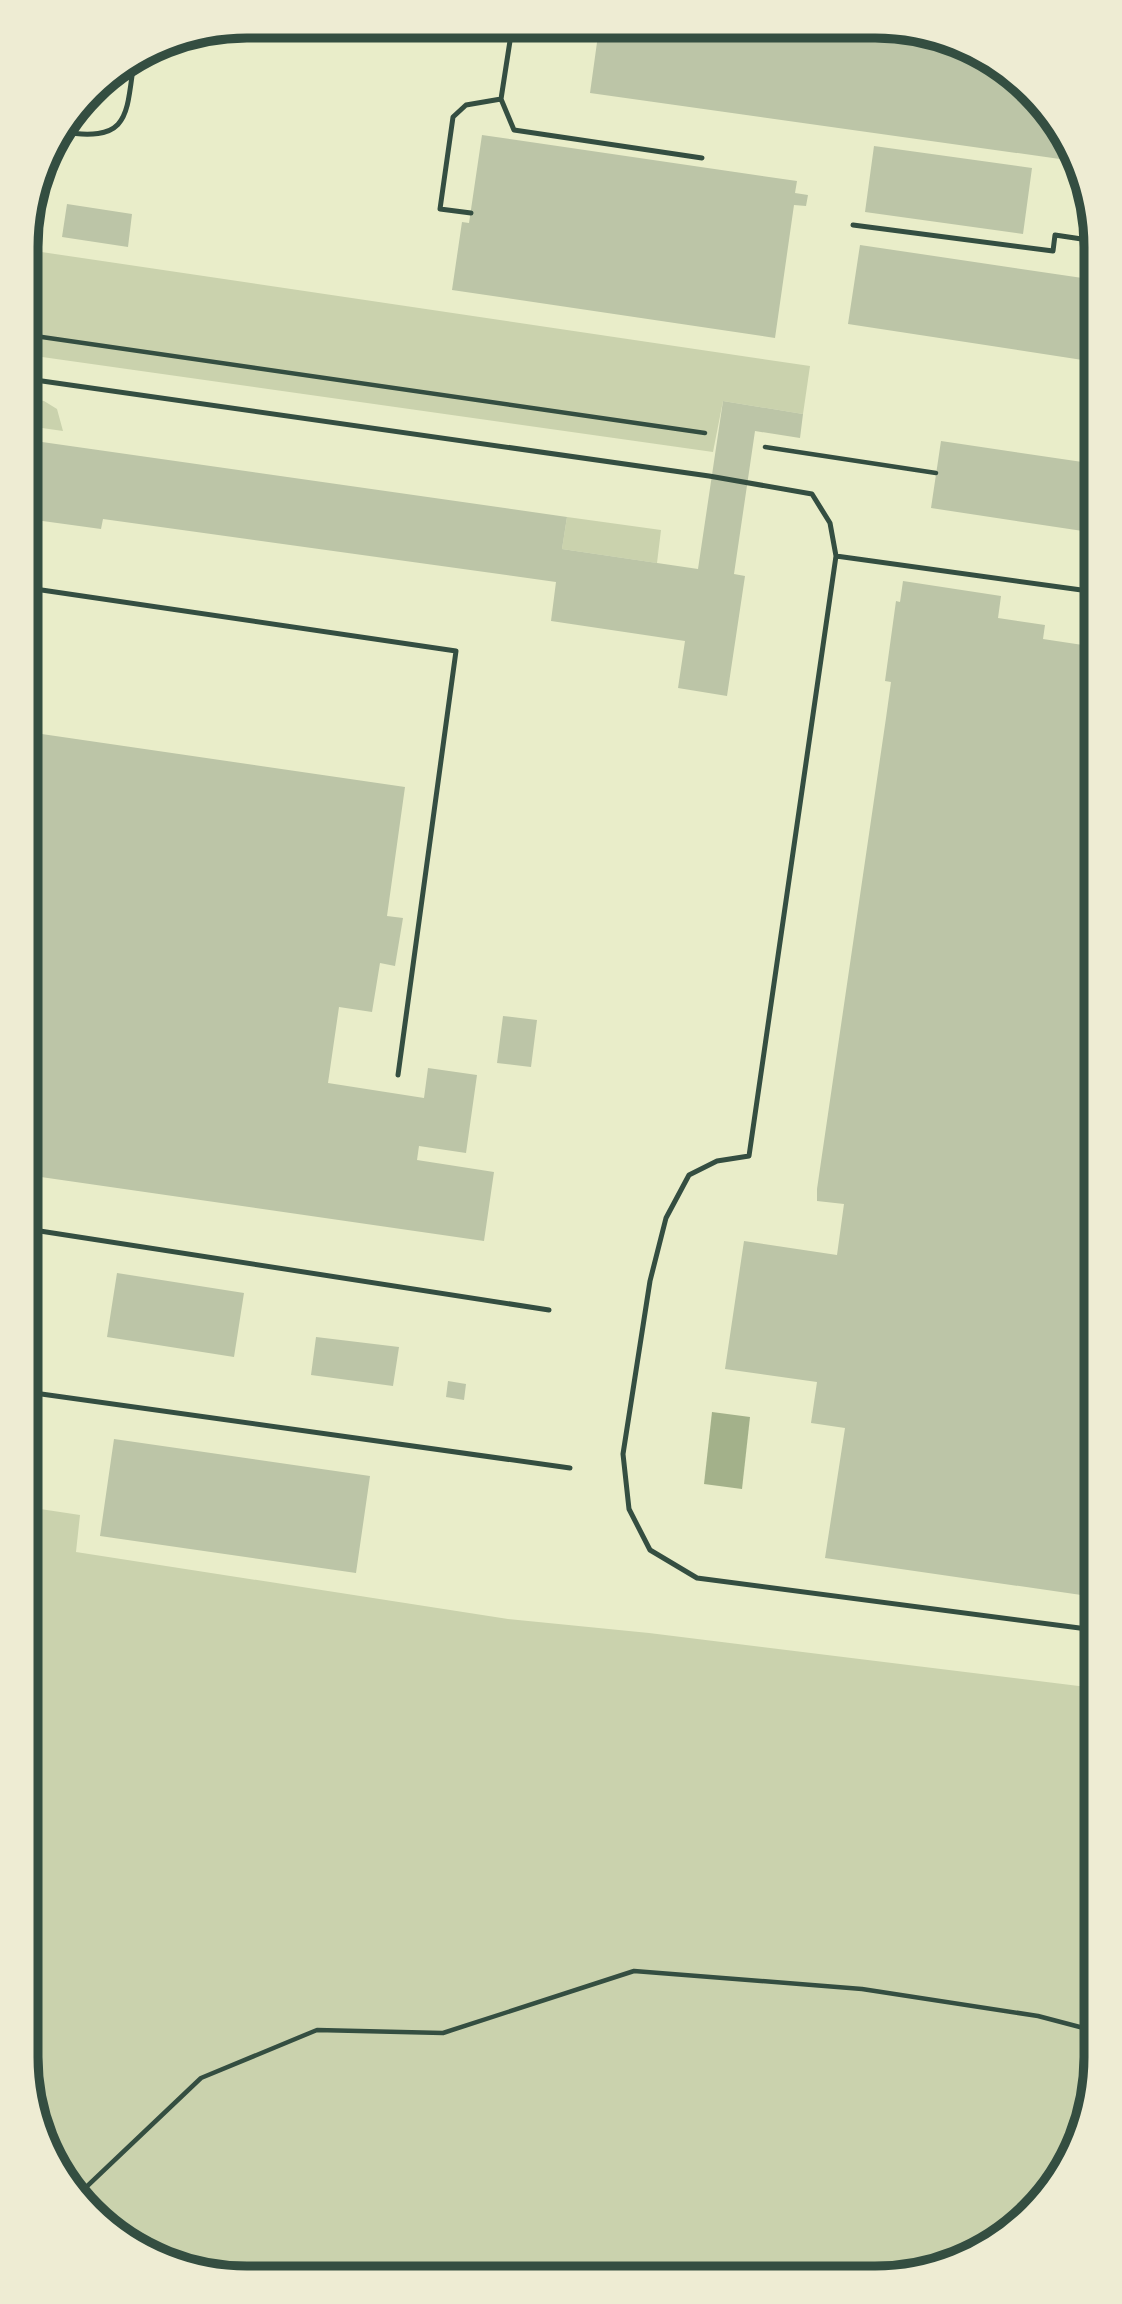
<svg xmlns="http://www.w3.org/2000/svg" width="1122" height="2304" font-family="Poppins,sans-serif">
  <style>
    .green { fill: #cad2ad }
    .water { fill: #a3b18a }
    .building { fill: #bcc5a7 }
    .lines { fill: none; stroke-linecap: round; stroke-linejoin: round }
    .path { stroke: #344e41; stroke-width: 4.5 }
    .service { stroke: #344e41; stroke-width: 5 }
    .rim { fill: none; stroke: #344e41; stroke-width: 9 }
  </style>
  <rect width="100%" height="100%" fill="#e9edc9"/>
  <path class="green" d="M28,250L810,366L803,414L723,401L713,452L28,355Z
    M28,398L44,401L57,409L63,431L28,426Z
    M567,517L661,530L657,563L562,549Z
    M27,1507L80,1515L76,1552L508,1619L649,1633L1095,1688V2071L1079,2141L1050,2192L998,2240L945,2266L874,2278L218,2276L150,2255L102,2223L38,2127L26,2056Z"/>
  <path class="water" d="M712,1412L750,1417L742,1489L704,1484Z"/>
  <path class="building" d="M599,28L917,30L1020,81L1074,161L590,93Z
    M482,135L797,181L795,193L808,195L806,206L794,205L775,338L452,290L462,222L469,223Z
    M874,146L1032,168L1023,234L865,212Z
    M67,204L132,214L128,247L62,237Z
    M860,245L1096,280V313L1089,361L848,324Z
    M723,401L803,414L800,438L755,431L734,574L745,576L727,696L678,688L685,641L551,621L556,582L103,519L101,529L28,519V440L567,517L562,549L698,569Z
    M941,441L1096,464V533L931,508Z
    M903,581L1001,596L998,618L1045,625L1043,639L1096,647L1095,1597L825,1558L845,1428L811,1423L817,1382L725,1369L744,1241L837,1255L844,1204L817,1201V1189L886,718L891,682L885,681L896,601L900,602Z
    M28,732L405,787L387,916L403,918L395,966L380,963L372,1012L339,1007L328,1083L424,1098L428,1068L477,1075L466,1153L419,1146L417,1160L494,1172L484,1241L27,1175Z
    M503,1016L537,1020L531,1067L497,1063Z
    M117,1273L244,1293L234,1357L107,1337Z
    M316,1337L399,1347L393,1386L311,1375Z
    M448,1381L466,1384L464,1400L446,1397Z
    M114,1439L370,1476L356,1573L100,1536Z"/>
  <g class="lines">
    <path class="path" d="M28,335L705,433
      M765,447L936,473
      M81,2192L201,2078L317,2030L443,2033L634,1971L862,1989L1038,2016L1095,2031"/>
    <path class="service" d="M512,28L501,99L514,130L702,158
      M62,132C130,142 126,117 134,61
      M471,213L440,209L453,117L466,105L501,99
      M853,225L1053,251L1055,235L1095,241
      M28,379L709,476L812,494L830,523L836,556L749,1156L717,1161L689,1175L666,1218L650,1281L623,1454L629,1509L650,1550L697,1578L1095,1630
      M836,556L1096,592
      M28,588L456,651L398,1075
      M27,1229L549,1310
      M27,1392L570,1468"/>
  </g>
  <path d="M0 0H1122V2304H0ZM247 38H875A209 209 0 0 1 1084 247V2057A209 209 0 0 1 875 2266H247A209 209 0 0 1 38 2057V247A209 209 0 0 1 247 38Z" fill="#eeecd3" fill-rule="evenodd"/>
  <path class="rim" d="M247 38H875A209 209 0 0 1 1084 247V2057A209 209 0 0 1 875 2266H247A209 209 0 0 1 38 2057V247A209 209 0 0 1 247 38Z"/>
</svg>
